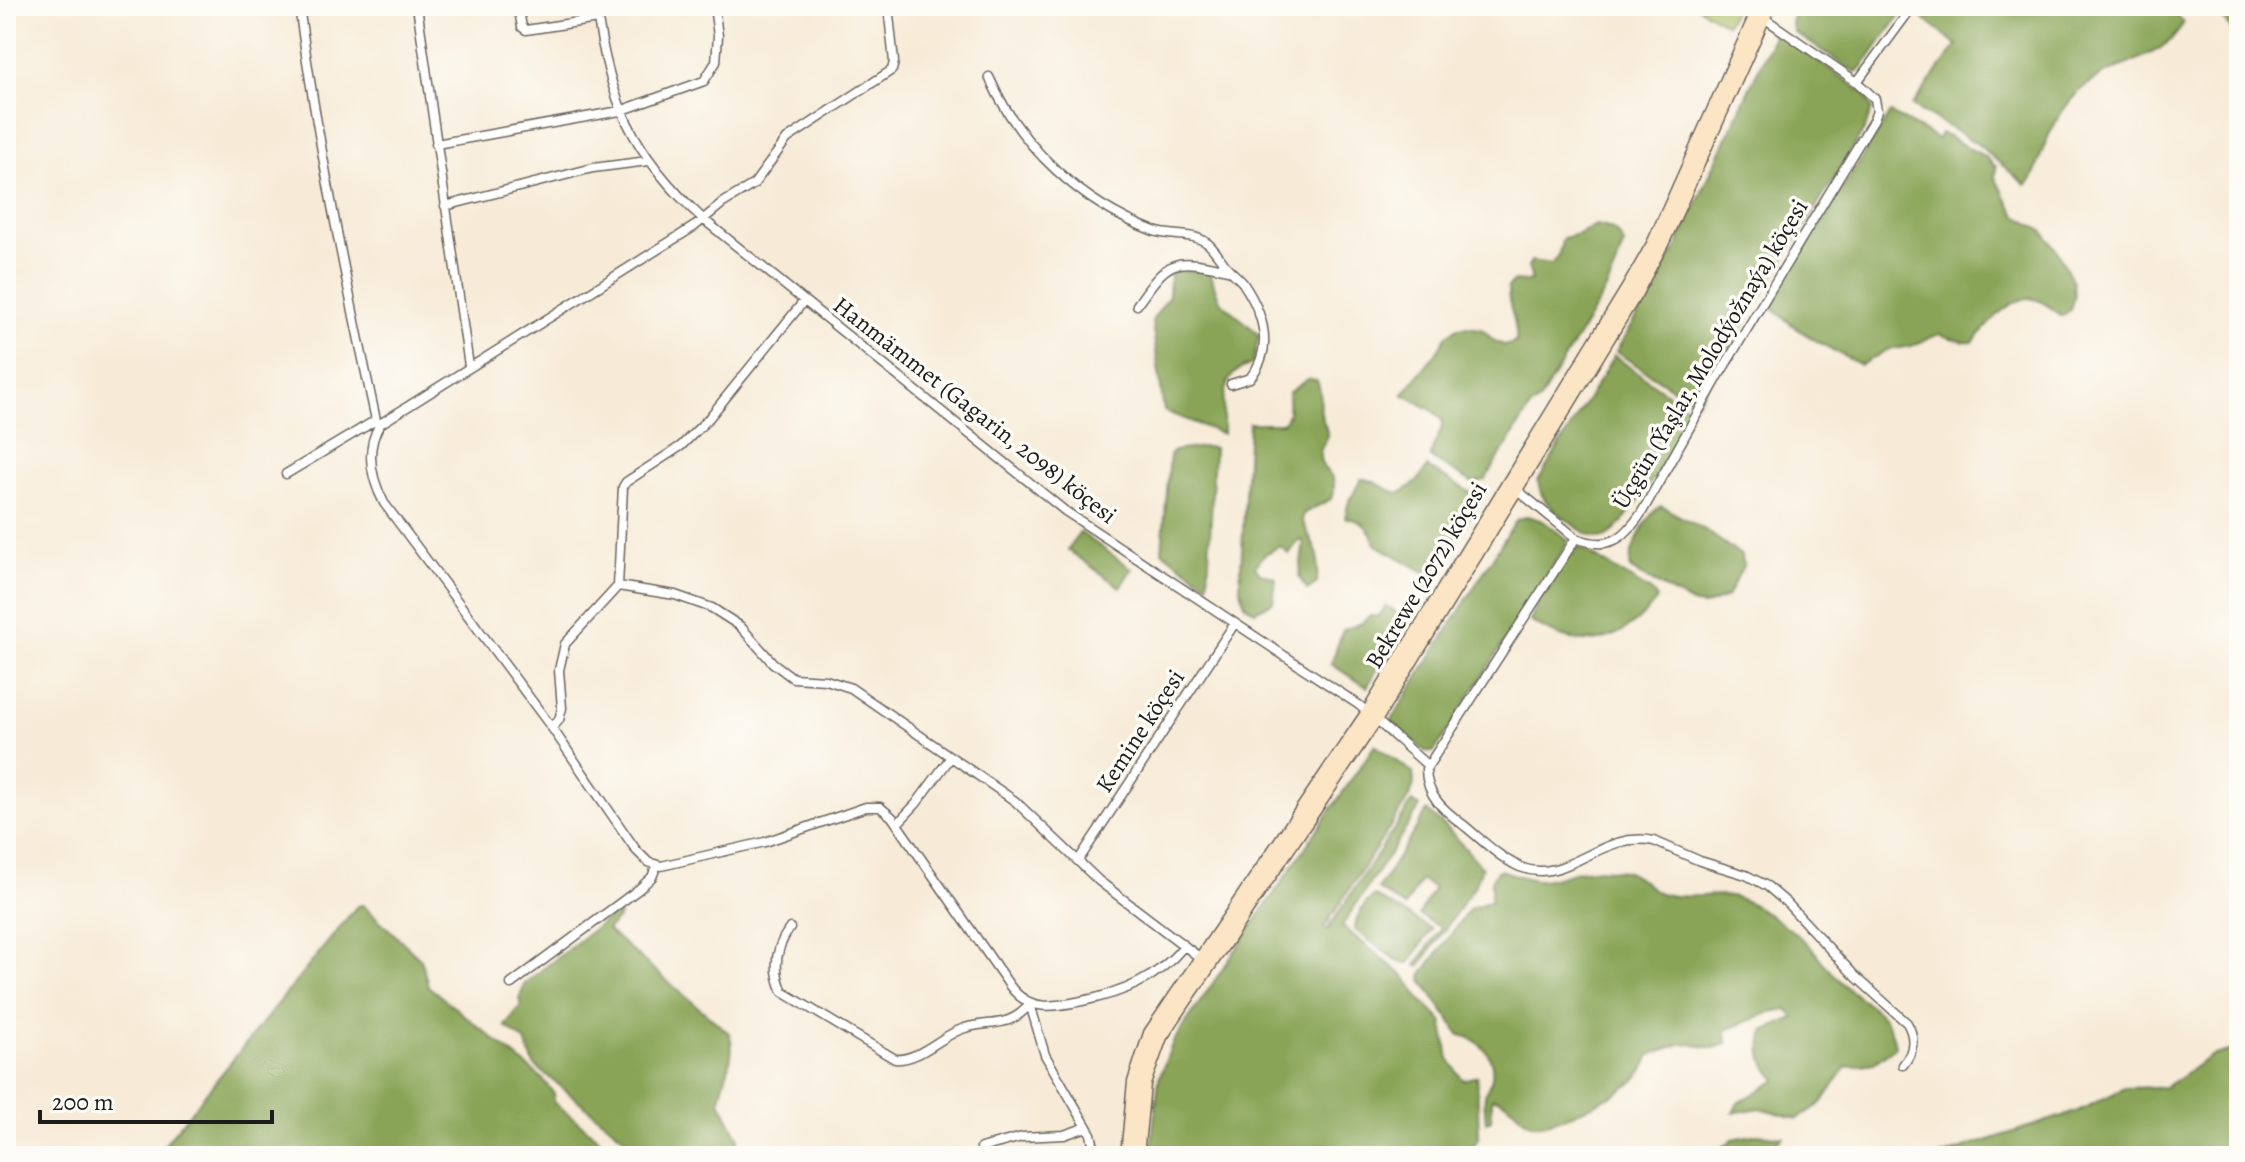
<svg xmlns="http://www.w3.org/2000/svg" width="2245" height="1162" font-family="Alegreya,serif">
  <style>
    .green { fill: #acbd60; stroke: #646c3e; stroke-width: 2 }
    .forest { fill: #89a456; stroke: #526039; stroke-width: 2 }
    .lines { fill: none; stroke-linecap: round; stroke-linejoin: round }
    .minor-casing { stroke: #69645d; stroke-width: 11 }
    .secondary-casing { stroke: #69645d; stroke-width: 15 }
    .minor { stroke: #fff; stroke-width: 8 }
    .secondary { stroke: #fce5c4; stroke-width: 12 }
    .labels { text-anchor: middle; stroke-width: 7; stroke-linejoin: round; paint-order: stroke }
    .street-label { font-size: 24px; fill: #1c1c1c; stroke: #fdfcf7 }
  </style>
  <rect width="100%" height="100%" fill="#fdfcf7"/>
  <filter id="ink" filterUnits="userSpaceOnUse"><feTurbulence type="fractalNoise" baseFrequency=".0125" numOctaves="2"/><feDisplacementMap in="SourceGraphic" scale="16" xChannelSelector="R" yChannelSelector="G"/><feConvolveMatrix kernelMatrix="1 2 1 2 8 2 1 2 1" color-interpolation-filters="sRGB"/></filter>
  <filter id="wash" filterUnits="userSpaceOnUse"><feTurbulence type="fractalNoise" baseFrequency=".006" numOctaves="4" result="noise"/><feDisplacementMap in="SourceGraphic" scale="32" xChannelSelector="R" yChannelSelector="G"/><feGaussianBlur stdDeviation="1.8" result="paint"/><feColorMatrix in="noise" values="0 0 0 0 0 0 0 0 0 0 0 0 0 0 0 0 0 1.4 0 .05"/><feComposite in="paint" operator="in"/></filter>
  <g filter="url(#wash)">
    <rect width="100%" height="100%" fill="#f7ebd7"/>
    <path class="green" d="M1696,6H1737L1726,24Z"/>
    <path class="forest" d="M1798,6H1901L1905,8L1863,67L1856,73L1794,32L1791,21Z
      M1921,6H2166L2184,22C2167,60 2112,62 2082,89C2064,104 2050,130 2042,152C2037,164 2037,177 2026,185L1976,143L1912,106L1957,45L1916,13Z
      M2211,6H2239V38Z
      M1776,31L1864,93L1872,109L1865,128L1696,403L1616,352L1676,248Z
      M1890,113L1938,139L1941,133L1986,157L1996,167L1995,178L2016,215L2044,232L2058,252L2073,282L2074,296L2070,310L2062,316C2054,310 2043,301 2034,299C2010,294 1986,328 1973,342H1963L1939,334L1911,346L1887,350L1861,365C1831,349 1794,332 1771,305L1774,297Z
      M1596,225C1611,227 1617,231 1624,244L1607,288L1539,401L1530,408L1485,480L1473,483L1431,458C1430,443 1444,435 1442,420L1433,411L1403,394L1436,353L1447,335L1458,328L1471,327L1483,330L1493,340L1505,346L1516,342C1519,325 1507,306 1508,287L1514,281L1526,282L1532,279L1528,267L1531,261L1552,264L1558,257L1563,238L1579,234Z
      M1198,270L1210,272C1213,280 1215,291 1219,298C1230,314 1247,320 1259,336L1253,363C1248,366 1241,368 1236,372C1219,386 1224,415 1223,434L1164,411L1152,321L1169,296L1170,275L1178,271Z
      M1614,356L1691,410C1686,430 1624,531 1605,537C1593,541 1575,526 1566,519C1551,508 1541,501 1538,481Z
      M1308,379L1317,381C1324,398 1318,407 1322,418C1324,424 1328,429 1327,437C1326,443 1320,446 1320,454C1319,477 1342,468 1331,499L1304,513L1302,520L1318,555L1317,583L1307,590L1299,577L1304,542L1299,540L1289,554L1280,546L1265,554L1255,566L1260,573L1276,578L1273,602L1255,611L1245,605L1240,586L1249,423H1282C1291,416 1288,404 1288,393Z
      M1204,447L1214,448L1208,584L1162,551L1170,455L1174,451Z
      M1427,467L1480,498L1433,577L1375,544C1371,528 1362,519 1345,518L1348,504L1361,479C1375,478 1385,492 1400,493L1417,482Z
      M1661,506L1705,530L1742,556L1743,566L1727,597L1704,606L1695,605L1631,570C1626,555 1648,512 1661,506Z
      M1528,516L1543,521L1568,540L1566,545L1434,752L1425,751L1391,721L1516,520Z
      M1080,532L1132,569L1120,587L1068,550Z
      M1579,547L1652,592L1657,599C1651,609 1643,615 1635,622C1600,651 1567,644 1530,621C1537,601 1563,559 1579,547Z
      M1386,606L1405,618L1404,624L1367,687L1331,664L1343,630L1362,623L1369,616H1379Z
      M1375,745L1413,773L1414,784L1410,796L1324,928L1327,930L1412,802L1420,807L1342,926L1405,977L1421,1000L1442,1021L1449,1059L1463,1080L1477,1076L1479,1137L1467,1156H1150L1159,1078L1173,1042Z
      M1427,811L1448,829L1482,867L1475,885L1419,967L1416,965L1441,928L1419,915L1434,888L1421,880L1405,907L1378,889Z
      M1501,870C1513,874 1525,879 1537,880C1551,881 1564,874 1578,871C1590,868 1603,869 1615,870C1641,871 1644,888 1663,894C1685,900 1707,893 1730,896C1749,898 1803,936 1815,952C1824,964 1833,974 1843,984C1867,1008 1890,1009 1895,1047L1874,1063L1846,1067L1822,1103L1798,1119L1760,1108L1733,1113L1738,1103L1777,1080C1762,1063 1758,1052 1764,1031L1794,1018L1787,1009L1771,1012L1726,1030L1727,1044L1713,1048L1683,1043L1650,1055C1646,1066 1642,1073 1634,1081C1621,1093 1549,1128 1533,1124C1517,1119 1513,1100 1492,1098L1491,1120L1486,1122C1485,1113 1484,1103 1485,1095C1486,1089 1491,1084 1492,1077C1495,1056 1481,1039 1460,1035L1422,980V974L1470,908L1491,901V881L1497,871Z
      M1375,896L1432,929L1409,963L1399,962L1355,930C1354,919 1365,901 1375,896Z
      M363,905L421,959L428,986L542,1078L554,1094V1102L620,1156H155L357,906Z
      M617,911L620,916L607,930L729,1033C738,1055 722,1079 720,1101L739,1138L733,1156H647L534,1065L525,1041L505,1026L521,1005L519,999L525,983Z
      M2239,1048V1156H2200L2191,1152L2187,1156H1940L2078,1111L2125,1088L2165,1087L2211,1056Z
      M1757,1134L1783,1137L1760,1156H1711L1733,1139Z"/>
  </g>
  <g filter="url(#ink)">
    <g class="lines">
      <defs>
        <path id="minor" d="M417,6L469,366
          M518,6L522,27L526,30L598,19
          M596,6C609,101 632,154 703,219L1065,511L1359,705L1427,765
          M888,6L894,62L892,70L787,139L754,184L723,203L695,226L380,424C365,449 371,478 384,503L552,728L636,850L648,862L661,866L765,842L866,807H880L892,817L1010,986C1029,1012 1054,1007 1082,1001C1123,993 1157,979 1184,946
          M1764,18L1857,82
          M989,77C1020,147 1082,204 1154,231C1170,237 1192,232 1207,243C1214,248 1220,259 1226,266C1231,272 1238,277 1243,283C1263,313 1275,348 1250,378L1231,384
          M436,144L620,111L704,81L716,62L718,36L714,6
          M445,206L593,168L648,161
          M1137,305C1170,258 1172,258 1228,270
          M286,474L376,420C346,282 318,145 299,6
          M1516,489L1576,538
          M618,586L675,595L712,608L740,626L773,663L793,678L826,680L851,688L1015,801L1099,881L1203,960
          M552,728L559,720L562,708L559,670L565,644L618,586L623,487L626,482L681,446L709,418L804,301
          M897,824L916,804L951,757
          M1078,861L1235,623
          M790,928C775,948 773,970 783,992L895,1059C917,1061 937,1040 957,1031C985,1018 1007,1032 1030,1004
          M511,984L639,889L652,877L657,865
          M1030,1004L1045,1055L1091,1134L1096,1156
          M1903,1065C1913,1053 1916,1038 1907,1023L1854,975L1787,903L1767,886L1746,875L1700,861L1654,841C1599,830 1568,886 1520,867C1500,858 1483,841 1466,827C1445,811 1426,797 1426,769L1576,538C1609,551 1624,539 1642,512L1718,377L1874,119L1877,111L1875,99L1857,82L1913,6
          M981,1148L1022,1137L1064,1135L1087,1127"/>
        <path id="secondary" d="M1127,1156L1134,1082L1150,1033L1368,712L1628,288L1653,244L1760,6
          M1137,1156L1144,1084L1161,1037L1376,719L1636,293L1663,242L1769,6"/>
      </defs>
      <use href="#minor" class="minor-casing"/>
      <use href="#secondary" class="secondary-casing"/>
      <use href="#minor" class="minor"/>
      <use href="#secondary" class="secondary"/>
    </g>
  </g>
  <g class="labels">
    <g class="street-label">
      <text transform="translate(1710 354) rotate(-59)" y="8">Üçgün (Ýaşlar, Molodýožnaýa) köçesi</text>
      <text transform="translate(975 410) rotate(38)" y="8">Hanmämmet (Gagarin, 2098) köçesi</text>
      <text transform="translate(1426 575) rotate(-59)" y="8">Bekrewe (2072) köçesi</text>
      <text transform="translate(1140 731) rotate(-57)" y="8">Kemine köçesi</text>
    </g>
  </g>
  <rect width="2245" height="1162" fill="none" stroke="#fdfcf7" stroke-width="32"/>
  <path d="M40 1110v12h232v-12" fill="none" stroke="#1c1c1c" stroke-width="4"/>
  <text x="52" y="1110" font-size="24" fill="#1c1c1c" stroke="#fdfcf7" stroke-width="6" paint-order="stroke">200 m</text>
</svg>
